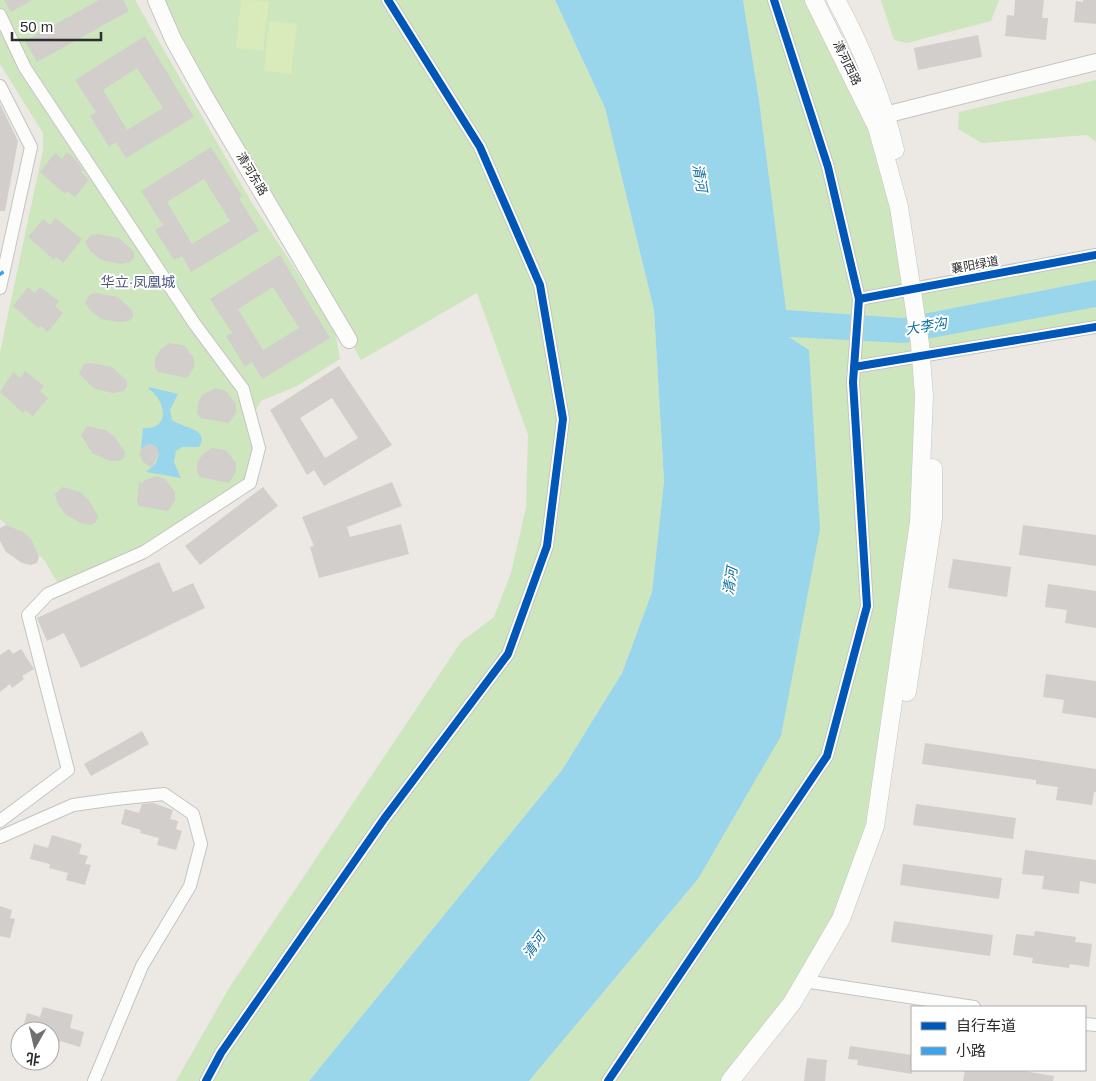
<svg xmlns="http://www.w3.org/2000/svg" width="1096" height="1081" font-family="Arial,'Noto Sans SC',sans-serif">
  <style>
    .green { fill: #cee6be }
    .pitch { fill: #d9eabb }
    .water { fill: #99d6ec }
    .building { fill: #d1cecb; fill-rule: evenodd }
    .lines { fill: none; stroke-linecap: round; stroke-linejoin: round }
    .minor-casing { stroke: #c5c4c5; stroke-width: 14 }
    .tertiary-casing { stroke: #c5c4c5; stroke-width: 18 }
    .secondary-casing { stroke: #c5c4c5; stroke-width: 19 }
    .minor { stroke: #fcfcfb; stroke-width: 12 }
    .tertiary { stroke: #fcfcfb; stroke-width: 16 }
    .secondary { stroke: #fcfcfb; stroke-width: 18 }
    .quiet { stroke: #3ea3eb; stroke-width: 6; stroke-dasharray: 12 6; stroke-linecap: butt }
    .cycleway-casing { stroke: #fff; stroke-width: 11 }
    .cycleway { stroke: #0057b8; stroke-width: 8 }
    .labels { text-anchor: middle; stroke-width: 4; stroke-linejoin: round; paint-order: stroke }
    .street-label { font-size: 12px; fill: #2e2e2e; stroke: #fff }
    .water-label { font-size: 14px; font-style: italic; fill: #0d6fa3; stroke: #fff }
    .neighbourhood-label { font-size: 14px; fill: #4d5680; stroke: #fff }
  </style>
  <rect width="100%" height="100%" fill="#ece8e4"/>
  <path class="green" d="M0,0H135L252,203L335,330L340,359L297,386L261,401L251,419L259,448L250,483L144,552L61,589L45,561L0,519V352L43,150V133L0,64Z
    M156,0H555L605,108L654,310L664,481L652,592L622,673L562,770L309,1081H176L229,988L461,642L494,617L511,573L526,507L528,435L477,293L361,360Z
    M743,0H814L877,127L912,288L1096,255V327L928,361L880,827L836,914L736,1081H529L698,879L788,337L759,100Z
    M881,0H999L991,21L907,43L894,40Z
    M1096,80V142L1087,135L982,143L958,129L959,112Z"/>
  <path class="pitch" d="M241,0L269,1L263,51L236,48Z
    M269,21L297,24L291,74L264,71Z"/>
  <path class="water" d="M555,0H743L759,100L786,310L903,318L1096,280V307L905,343L789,337L809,350L820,529L781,736L698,879L529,1081H309L562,770L622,673L652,592L664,481L654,310L605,108Z
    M149,387L178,394L170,410L172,420C184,429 210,428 199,447H182L176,451L174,462L181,478L146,472L156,463L159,453L153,445L149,444L141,449L143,428C171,430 166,401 149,389Z"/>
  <path class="building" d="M4,0H32L11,12Z
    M99,0H123L129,11L37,62L25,41Z
    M1015,0H1044L1042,18H1048L1046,40L1005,36L1007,15L1014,16Z
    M1083,0H1096V24L1074,22L1076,1L1083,2Z
    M978,35L982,57L918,70L914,48Z
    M145,36L194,117L126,158L116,142L109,147L90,116L96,112L75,80ZM137,68L163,108L127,130L103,90Z
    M0,104L18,141L5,211H0Z
    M211,147L242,196L239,198L259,231L191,272L182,256L174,260L155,230L163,225L141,191ZM204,179L230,221L192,244L167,202Z
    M67,152L76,160L83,170L81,172L89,180L75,197L67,191L65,194L40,172L55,153L62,159Z
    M55,218L82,239L63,263L56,257L54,260L28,237L43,219L50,225Z
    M98,234L119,238L134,252V258L130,262L120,264L101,260L90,251L85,242L91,235Z
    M280,255L330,338L262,379L252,362L245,367L226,336L232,333L210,299ZM273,287L299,328L263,350L238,309Z
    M28,287L35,293L40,287L59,301L55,306L63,313L48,332L41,326L38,328L13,306Z
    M97,293L118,297L133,311V317L129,321L119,322L101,319L90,310L85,303L90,294Z
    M169,343L184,345L194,358V367L187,378L158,372L155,367V358L160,350Z
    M91,363L112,367L127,381V387L123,391L113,393L95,389L79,374L84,364Z
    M339,366L392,445L324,486L314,470L307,475L270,410ZM332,398L358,438L325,458L300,418Z
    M25,371L44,386L40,391L48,398L33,416L26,410L23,413L0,392L13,372L20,378Z
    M216,388L226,391L236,404V413L229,423L200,418L197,413L198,403L202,395Z
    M87,426L105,430L114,436L125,452L124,458L119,461H110L92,453L81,435Z
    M149,444L157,447L159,453L152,468L143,462L140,455L141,449Z
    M211,448L226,450L236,463V472L229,483L200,477L197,472V463L202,455Z
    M156,476L165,479L175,492V501L168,511L139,506L137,501L139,480L141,484L145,480Z
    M392,482L402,506L347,527L350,537L401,524L409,554L319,578L310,547L314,546L302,517Z
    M63,487L80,492L88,499L98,516L96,522L91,525L81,523L65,514L57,502L55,494Z
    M263,487L278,506L200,565L185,546Z
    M6,525L23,532L31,539L39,557L37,563L31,565L22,563L6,552L0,541V528Z
    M1023,525L1096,535V566L1019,555Z
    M953,559L1011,567L1007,597L948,588Z
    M159,562L173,592L193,583L205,608L81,668L64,633L47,641L37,618Z
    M1048,584L1096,591V628L1065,623L1067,610L1045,607Z
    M9,649L13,654L21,649L34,669L22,676L24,679L12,688L10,684L0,692V655Z
    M1046,674L1096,681V718L1062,713L1064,700L1043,697Z
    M142,731L149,744L91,776L84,764Z
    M925,743L1096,769V792H1094L1092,805L1056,800L1058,787L1036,784V780L922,764Z
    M153,803L173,810L170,819L178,821L176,829L182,831L176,850L157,845L159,838L140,833L141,830L121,824L125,809L139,813L142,804Z
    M916,804L1016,818L1013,839L913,825Z
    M52,835L82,844L79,854L88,856L85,864L91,865L85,885L66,880L68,873L49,868L50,864L30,859L34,844L48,848Z
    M1025,850L1096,860V884L1080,881L1079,894L1042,889L1044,876L1022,874Z
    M903,864L1002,878L999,899L900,885Z
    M0,906L12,910L10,918L15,919L10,938L0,936Z
    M894,921L993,935L990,956L891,942Z
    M1035,931L1076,937L1075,942L1092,944L1089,967L1070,964L1069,968L1032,963L1033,958L1013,955L1016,934L1034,936Z
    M43,1007L73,1015L70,1028L84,1032L80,1047L60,1041L59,1045L50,1042V1031H22L27,1013L40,1017Z
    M850,1046L912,1055V1074L857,1065L858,1060L848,1059Z
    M807,1058L827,1060L825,1081H804Z
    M965,1070H1017L1054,1076L1053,1081H963Z"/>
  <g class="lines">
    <defs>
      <path id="minor" d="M0,15L25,68L194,323L243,389L259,448L250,483L144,552L48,594L28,615L68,770L0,821
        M0,86L31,147L0,288
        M859,299L1096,255
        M854,367L1096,327
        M0,837L73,805L116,799L164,794L193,814L201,844L190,886L142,966L94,1081
        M804,981L974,1007
        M1085,1024L1096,1025
        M206,1081L221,1053L384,819L508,654L547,546L563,419L540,285L480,147L388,0
        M608,1081L827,756L867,606L853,382L859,299L828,167L774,0"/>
      <path id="tertiary" d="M156,0L173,39L203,93L349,340
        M873,118L1096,62"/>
      <path id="secondary" d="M836,0C860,43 884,102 895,150
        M907,692L933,519V468
        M730,1081L792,1003L841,919L875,826L919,522L924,396L920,344L899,207L877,127L814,0"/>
    </defs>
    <use href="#minor" class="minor-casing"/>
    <use href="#tertiary" class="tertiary-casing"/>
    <use href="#secondary" class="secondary-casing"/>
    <use href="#minor" class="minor"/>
    <use href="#tertiary" class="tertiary"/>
    <use href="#secondary" class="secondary"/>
    <path class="quiet" d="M0,272L2,275"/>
    <defs>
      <path id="cycleway" d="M859,299L1096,255
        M854,367L1096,327
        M206,1081L221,1053L384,819L508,654L547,546L563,419L540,285L480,147L388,0
        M608,1081L827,756L867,606L853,382L859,299L828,167L774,0"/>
    </defs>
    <use href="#cycleway" class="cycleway-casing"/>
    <use href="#cycleway" class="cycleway"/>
  </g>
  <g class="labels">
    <g class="street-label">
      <text transform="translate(847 63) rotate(64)" y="4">清河西路</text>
      <text transform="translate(252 174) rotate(59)" y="4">清河东路</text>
      <text transform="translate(975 265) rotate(-10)" y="4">襄阳绿道</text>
    </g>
    <g class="water-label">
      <text transform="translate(700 178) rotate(80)" y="5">清河</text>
      <text transform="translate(926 326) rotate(-10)" y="5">大李沟</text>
      <text transform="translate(730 581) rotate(-81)" y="5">清河</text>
      <text transform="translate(534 945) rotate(-54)" y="5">清河</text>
    </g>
    <g class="neighbourhood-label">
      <text x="138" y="287">华立·凤凰城</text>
    </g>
  </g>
  <rect x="911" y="1006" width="175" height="65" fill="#ffffff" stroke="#ababab"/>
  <rect x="921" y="1022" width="25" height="8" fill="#0057b8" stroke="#ababab"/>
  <text x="956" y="1031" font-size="15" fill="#2e2e2e">自行车道</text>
  <rect x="921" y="1047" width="25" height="8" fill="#3ea3eb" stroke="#ababab"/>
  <text x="956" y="1056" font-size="15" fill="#2e2e2e">小路</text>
  <g transform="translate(35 1046) rotate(188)"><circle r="24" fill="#ffffff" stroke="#ababab"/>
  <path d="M0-4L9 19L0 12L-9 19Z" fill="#706f6e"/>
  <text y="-8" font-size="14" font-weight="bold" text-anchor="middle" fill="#2e2e2e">北</text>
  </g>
  <path d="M12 32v8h89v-8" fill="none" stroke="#2e2e2e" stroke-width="2.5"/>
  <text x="20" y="32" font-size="15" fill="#2e2e2e" stroke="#ffffff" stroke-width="4" paint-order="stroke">50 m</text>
</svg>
